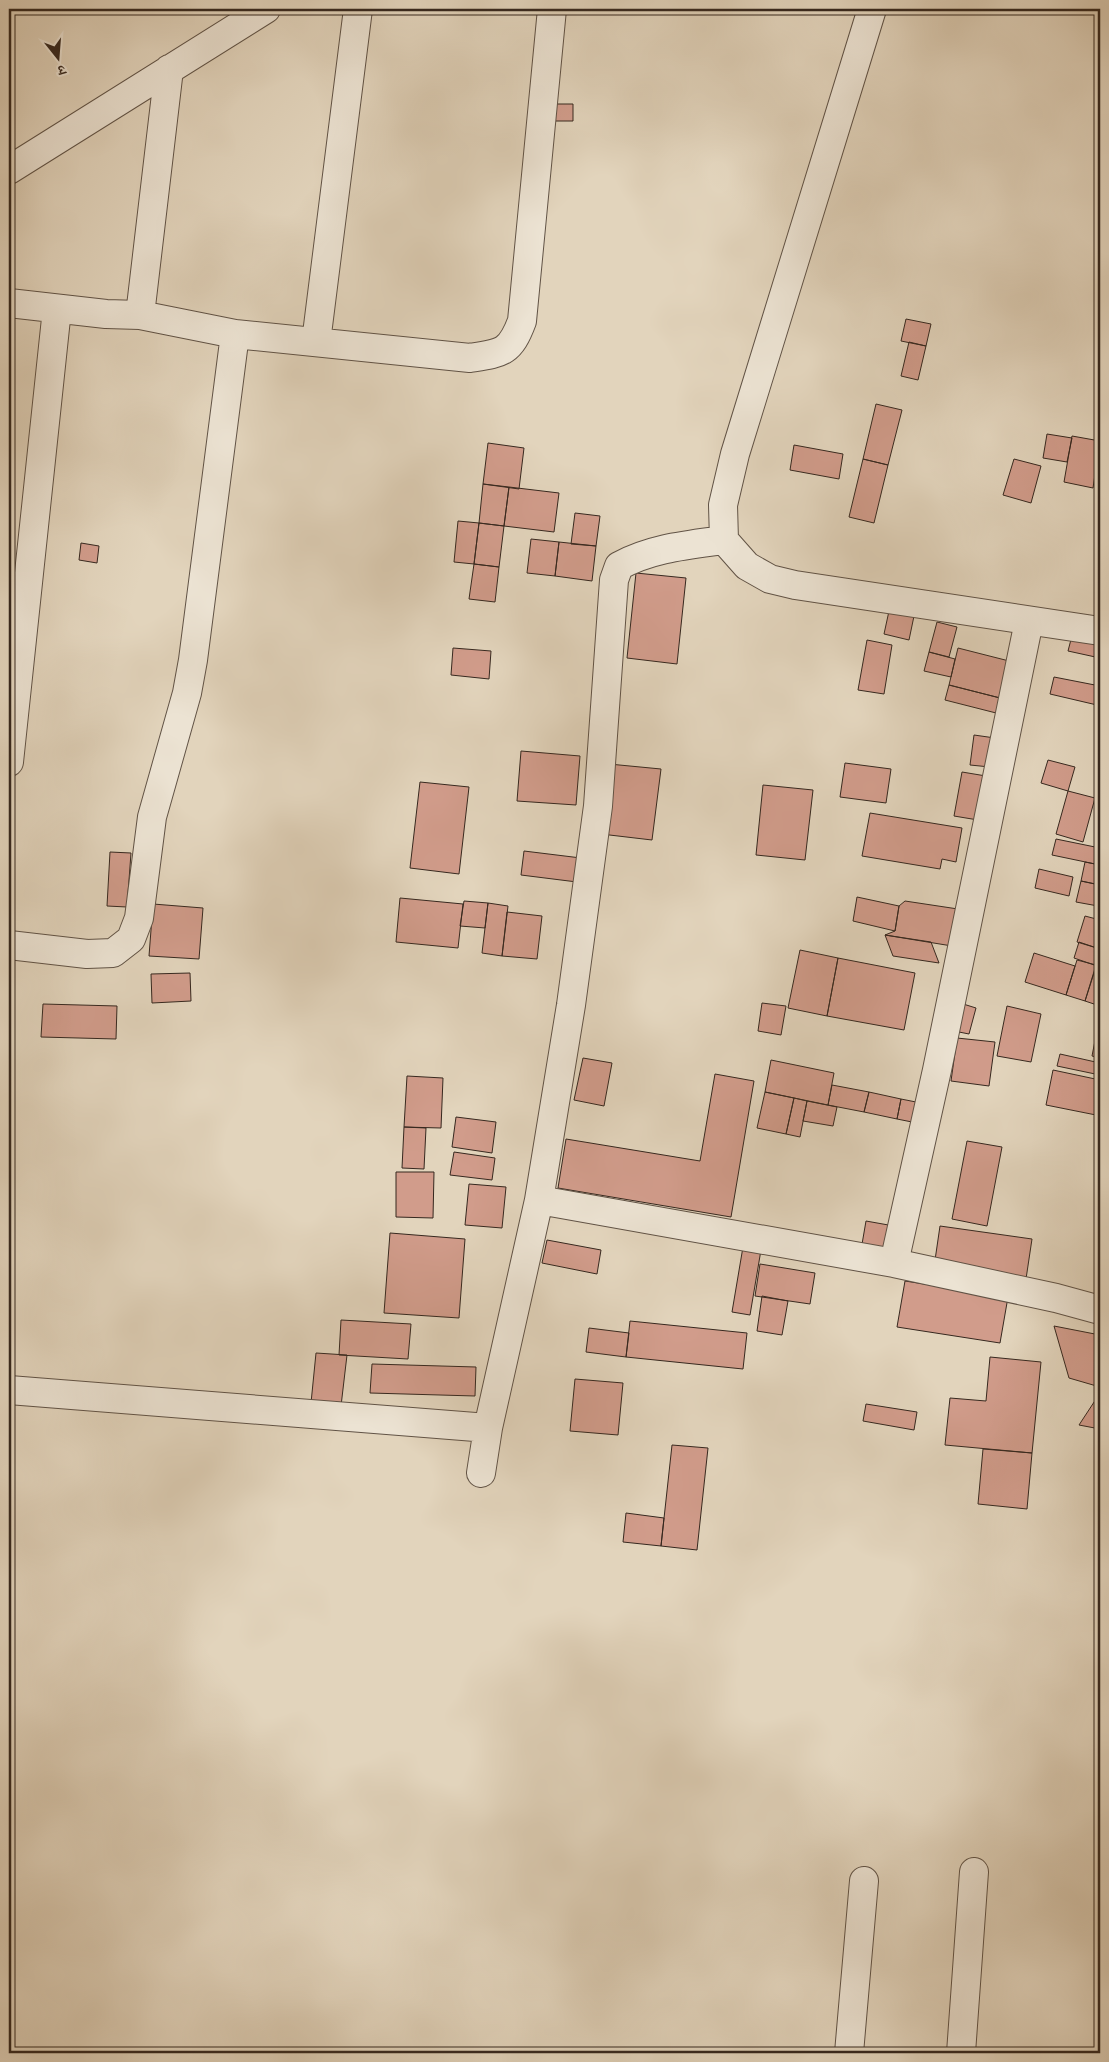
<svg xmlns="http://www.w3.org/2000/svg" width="1109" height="2062" font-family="'IM FELL DW Pica','Noto Serif Devanagari',serif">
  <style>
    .building { fill: #d19c8b; stroke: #36281f }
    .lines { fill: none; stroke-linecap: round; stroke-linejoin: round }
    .minor-casing { stroke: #615346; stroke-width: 30 }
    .minor { stroke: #ece3d3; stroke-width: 28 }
  </style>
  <rect width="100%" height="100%" fill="#e2d4bc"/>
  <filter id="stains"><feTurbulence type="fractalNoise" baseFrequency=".004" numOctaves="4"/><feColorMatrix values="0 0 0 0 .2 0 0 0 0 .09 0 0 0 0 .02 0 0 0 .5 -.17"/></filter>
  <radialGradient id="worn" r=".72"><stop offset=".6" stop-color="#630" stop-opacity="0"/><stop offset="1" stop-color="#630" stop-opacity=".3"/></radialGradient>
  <path class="building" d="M553,104H573V121H553Z
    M906,319L931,324L926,346L901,341Z
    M909,342L926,346L918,380L901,376Z
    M876,404L902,410L888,465L863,459Z
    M1047,434L1072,438L1067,462L1043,458Z
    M1072,436L1100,441L1093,488L1064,482Z
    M488,443L524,448L519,489L483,484Z
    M794,445L843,454L839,479L790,470Z
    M863,459L888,465L874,523L849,517Z
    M1014,459L1041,466L1031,503L1003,495Z
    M483,484L509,487L504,526L479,523Z
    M509,487L559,493L554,532L504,526Z
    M575,513L600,516L596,546L571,544Z
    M458,521L479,523L474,564L454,562Z
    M479,523L504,526L499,567L474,564Z
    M531,539L559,542L555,576L527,573Z
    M559,542L596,546L592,581L555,576Z
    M81,543L99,546L97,563L79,560Z
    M474,564L499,567L495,602L469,599Z
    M636,573L686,578L677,664L627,658Z
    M889,611L914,616L909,640L884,634Z
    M937,622L957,627L949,657L929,652Z
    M1074,628L1100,634V658L1068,651Z
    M867,640L892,645L884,694L858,690Z
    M453,648L491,651L489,679L451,675Z
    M958,648L1017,663L1008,700L949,685Z
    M929,652L955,659L951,677L924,671Z
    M1054,677L1100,686L1097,705L1050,694Z
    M949,685L1008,700L1004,715L945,700Z
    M1100,687V715L1095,714Z
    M974,735L995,738L990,767L970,765Z
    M521,751L580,756L576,805L517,801Z
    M1048,760L1075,767L1068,791L1041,783Z
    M845,763L891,769L886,803L840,797Z
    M609,764L661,769L652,840L601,834Z
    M962,772L992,777L984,821L954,816Z
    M420,782L469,787L459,874L410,868Z
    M763,785L813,790L805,860L756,855Z
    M1068,791L1095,798L1083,842L1056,834Z
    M870,813L962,828L956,862L942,859L940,869L862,856Z
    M1056,839L1100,848V865L1052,855Z
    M524,851L581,858L577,882L521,875Z
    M110,852L131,853L127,907L107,906Z
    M1085,862L1100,865V885L1081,881Z
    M1039,869L1073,877L1069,896L1035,888Z
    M1081,881L1100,885L1098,906L1076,902Z
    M857,897L899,906L895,931L853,921Z
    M400,898L463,904L458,948L396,942Z
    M464,901L488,903L485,928L460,926Z
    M905,901L958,909L952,946L885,935L895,931L899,906Z
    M488,903L508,906L502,956L482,953Z
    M153,904L203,908L199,959L149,956Z
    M507,912L542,916L537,959L502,956Z
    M1085,916L1100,920V949L1077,942Z
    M885,935L931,942L939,963L893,956Z
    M1079,942L1100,949V967L1074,958Z
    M800,950L838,958L827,1016L788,1008Z
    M1034,953L1075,966L1066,995L1025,982Z
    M838,958L915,973L904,1030L827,1016Z
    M1077,960L1096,965L1085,1001L1066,995Z
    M1095,970L1100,971V1006L1085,1001Z
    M190,973L191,1001L152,1003L151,974Z
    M762,1003L786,1006L781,1035L758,1031Z
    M960,1003L976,1008L969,1034L954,1031Z
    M43,1004L117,1006L116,1039L41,1037Z
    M1007,1006L1041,1014L1031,1062L997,1056Z
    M1100,1015V1058L1092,1056Z
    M957,1038L995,1042L989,1086L951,1081Z
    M1060,1054L1100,1063V1075L1057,1066Z
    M583,1058L612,1063L604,1106L574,1100Z
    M771,1060L834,1073L828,1105L765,1092Z
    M1053,1070L1100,1080V1095L1096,1115L1046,1105Z
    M715,1074L754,1081L731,1217L558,1188L566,1139L700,1161Z
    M407,1076L443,1078L441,1128L404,1127Z
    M832,1085L869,1092L864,1112L828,1105Z
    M765,1092L794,1098L786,1134L757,1128Z
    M869,1092L901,1099L897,1119L864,1112Z
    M794,1098L807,1101L800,1137L786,1134Z
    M901,1099L921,1103L917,1123L897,1119Z
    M807,1101L837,1107L833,1126L803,1121Z
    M456,1117L496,1122L492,1153L452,1147Z
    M404,1127L426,1128L424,1169L402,1168Z
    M967,1141L1002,1147L987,1226L952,1219Z
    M454,1152L495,1158L492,1180L450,1175Z
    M396,1172H434L433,1218L396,1217Z
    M469,1184L506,1187L502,1228L465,1225Z
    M866,1221L894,1226L890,1254L861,1250Z
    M940,1226L1032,1239L1026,1279L934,1267Z
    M390,1233L465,1239L459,1318L384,1313Z
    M547,1240L601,1250L597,1274L542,1263Z
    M744,1241L762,1244L750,1315L732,1312Z
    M760,1264L815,1273L810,1304L755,1296Z
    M905,1281L1008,1297L1000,1343L897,1327Z
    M762,1296L788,1301L782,1335L757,1331Z
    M341,1320L411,1324L408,1359L339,1355Z
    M630,1321L747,1333L743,1369L626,1357Z
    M1054,1326L1100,1335V1387L1069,1378Z
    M589,1328L629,1333L626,1357L586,1352Z
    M316,1353L347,1355L341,1406L311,1403Z
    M990,1357L1041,1362L1032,1453L945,1445L950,1398L986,1401Z
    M372,1364L476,1367L475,1396L370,1393Z
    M575,1379L623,1383L618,1435L570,1431Z
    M1100,1393V1429L1079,1425Z
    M866,1404L917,1412L914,1430L863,1421Z
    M672,1445L708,1448L697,1550L661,1546Z
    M983,1449L1032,1453L1027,1509L978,1504Z
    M626,1513L664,1518L661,1546L623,1542Z"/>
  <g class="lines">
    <defs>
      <path id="minor" d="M872,9L735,454L723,505L724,540L747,566L770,579L795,585L1100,631
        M9,170L266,9
        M9,303L106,314L140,315L235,334L470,358C502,353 510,353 522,321L552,9
        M140,315L169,69
        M316,342L358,9
        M9,762L57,309
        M9,945L87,954L113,953L131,939L139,918L152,817L187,693L193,660L235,334
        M539,1200L894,1263L1056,1298L1100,1310
        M894,1263L937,1070L1029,621
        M9,1390L488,1428
        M481,1473L488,1428L539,1200L571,1005L598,806L614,580L619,566C652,548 688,545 724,540
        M849,2053L864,1881
        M961,2053L974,1872"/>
    </defs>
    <use href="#minor" class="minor-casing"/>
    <use href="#minor" class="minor"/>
  </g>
  <rect width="1109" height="2062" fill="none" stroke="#e2d4bc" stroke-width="30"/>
  <rect x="10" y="10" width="1089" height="2042" fill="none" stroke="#36281f" stroke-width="2.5"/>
  <rect x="15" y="15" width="1079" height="2032" fill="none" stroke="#36281f"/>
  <g transform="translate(58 58) rotate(163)" stroke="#ece3d3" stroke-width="4" paint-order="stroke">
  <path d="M0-4L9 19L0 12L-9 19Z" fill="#36281f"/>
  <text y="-8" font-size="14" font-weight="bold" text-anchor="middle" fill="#36281f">उ</text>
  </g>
  <rect width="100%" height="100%" filter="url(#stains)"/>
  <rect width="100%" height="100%" fill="url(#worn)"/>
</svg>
